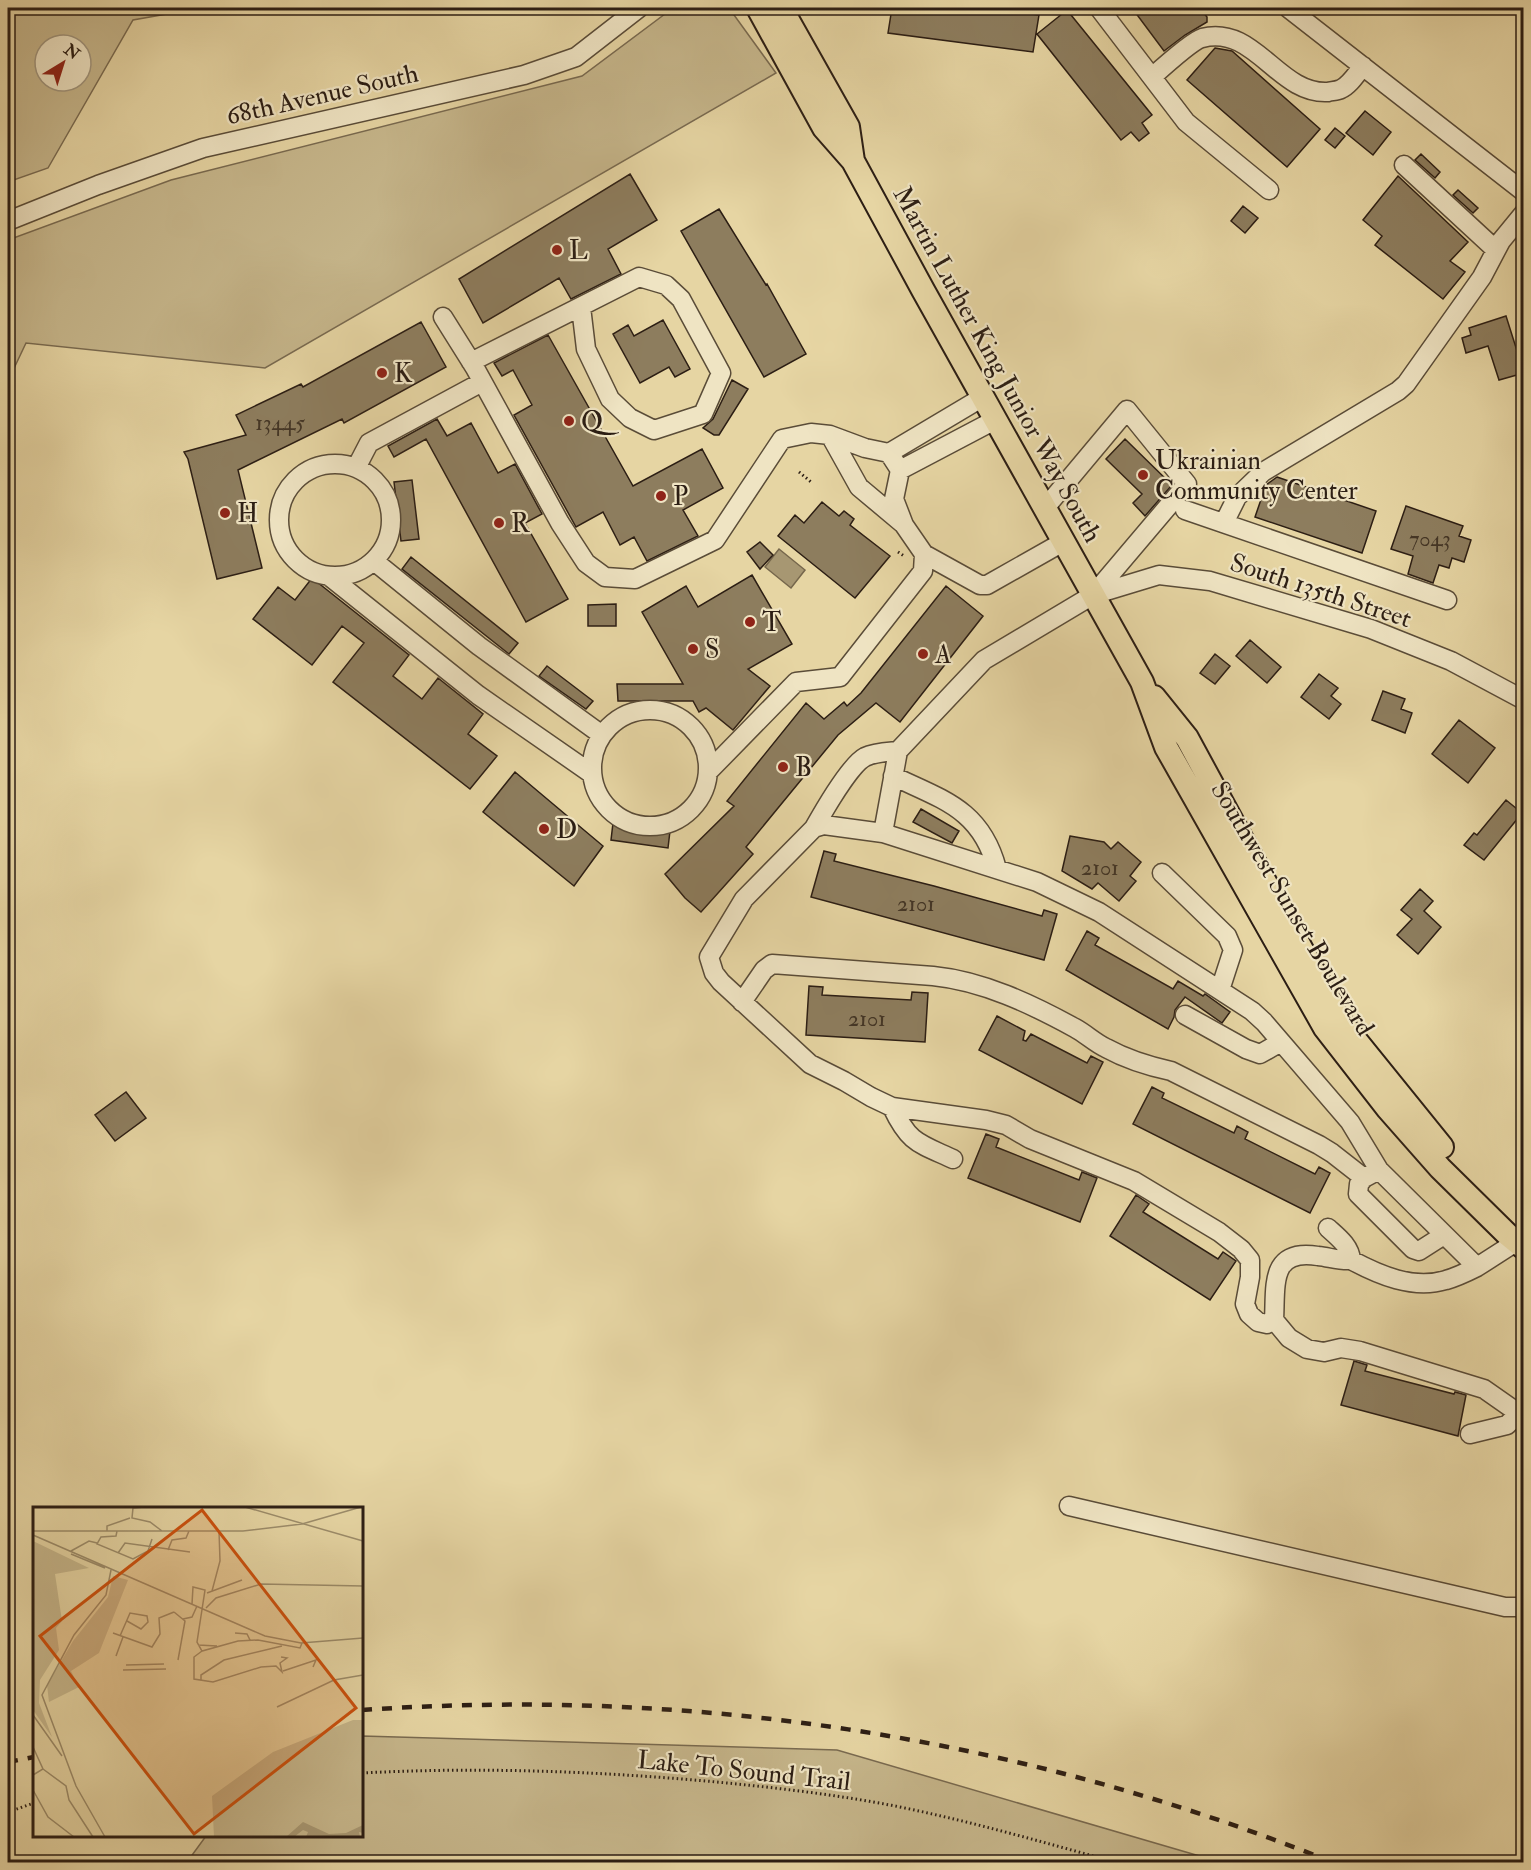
<svg xmlns="http://www.w3.org/2000/svg" width="1531" height="1870" font-family="'IM FELL Double Pica',serif">
  <style>
    .green { fill: #c6b68b; stroke: #796a50; stroke-width: 1.5; fill-rule: evenodd }
    .water { fill: #a79772; stroke: #76674c; stroke-width: 1.5 }
    .building { fill: #8d7d5e; stroke: #2c1e14; stroke-width: 1.5 }
    .lines { fill: none; stroke-linecap: round; stroke-linejoin: round }
    .minor-casing { stroke: #5a4c38; stroke-width: 21 }
    .major-casing { stroke: #2c1e14; stroke-width: 26 }
    .path { stroke: #2c1e14; stroke-width: 3; stroke-dasharray: 1.5 3; stroke-linecap: butt }
    .minor { stroke: #efe4c3; stroke-width: 18 }
    .major { stroke: #e6d5a3; stroke-width: 22 }
    .rail { stroke: #2c1e14; stroke-width: 4.5; stroke-dasharray: 10 10; stroke-linecap: butt }
    .poi-dot { fill: #8f2418; stroke: #efe4c3; stroke-width: 2 }
    .labels { text-anchor: middle; stroke-width: 4.5; stroke-linejoin: round; paint-order: stroke }
    .number-label { font-size: 22px; fill: #443626 }
    .street-label { font-size: 26px; fill: #2c1e14; stroke: #efe4c3 }
    .poi-label { font-size: 26px; fill: #2c1e14; stroke: #efe4c3; text-anchor: start }
    .inset-road { fill: none; stroke: #9c8c6a; stroke-width: 1.5 }
    .view { fill: #cc500d; fill-opacity: 0.15; stroke: #cc500d; stroke-width: 3 }
    .inset-edge { fill: none; stroke: #2c1e14; stroke-width: 3 }
  </style>
  <rect width="100%" height="100%" fill="#e6d5a3"/>
  <filter id="stains"><feTurbulence type="fractalNoise" baseFrequency=".00333" numOctaves="4"/><feColorMatrix values="0 0 0 0 .2 0 0 0 0 .09 0 0 0 0 .02 0 0 0 .5 -.17"/></filter>
  <radialGradient id="worn" r=".72"><stop offset=".6" stop-color="#630" stop-opacity="0"/><stop offset="1" stop-color="#630" stop-opacity=".3"/></radialGradient>
  <path class="green" d="M8,8H201L133,20L48,168L8,182ZM45,45H81V81H45Z
    M673,8H729L776,73L265,368L26,343L8,381V240L171,180L582,76Z
    M362,1736L837,1750L1220,1862H187L206,1836H362Z"/>
  <path class="water" d="M779,549L805,570L791,588L765,567Z"/>
  <path class="building" d="M892,8H984L1039,15L1033,52L888,33Z
    M1132,8H1200L1207,17V22L1185,35L1164,51Z
    M1067,10L1152,115L1142,123L1149,133L1139,141L1131,132L1121,140L1037,34Z
    M1215,48L1232,51L1320,129L1287,167L1187,80Z
    M1365,111L1391,132L1373,155L1346,133Z
    M1335,128L1345,136L1335,148L1325,140Z
    M1421,154L1440,172L1435,178L1415,160Z
    M630,174L657,220L608,249L621,274L571,299L559,278L483,323L459,279Z
    M1398,176L1468,242L1450,261L1465,272L1443,299L1375,245L1382,236L1363,220Z
    M1458,190L1478,208L1473,213L1453,195Z
    M1243,206L1258,218L1245,233L1231,221Z
    M719,209L766,285L767,284L806,354L764,377L681,231Z
    M1506,316L1524,373L1499,380L1488,346L1466,353L1462,338L1471,335L1469,328Z
    M663,320L690,369L675,377L669,367L640,383L613,334L628,325L634,336Z
    M421,322L446,367L344,423L342,419L238,470L262,568L217,579L188,459L184,452L246,435L236,415L301,384L303,387Z
    M548,335L633,486L702,449L723,488L683,510L698,536L647,561L634,537L620,545L603,512L576,527L514,415L532,405L513,370L502,376L494,363Z
    M732,380L748,389L719,435H714L703,428L713,419Z
    M437,419L447,436L471,423L498,473L515,464L542,514L525,523L568,599L526,622L426,439L394,457L388,446Z
    M1125,439L1172,485L1145,516L1133,503L1142,494L1106,459Z
    M1277,477L1376,511L1362,553L1255,517L1266,485Z
    M412,480L419,539L401,541L394,482Z
    M822,502L839,516L844,511L854,519L850,525L890,556L855,598L778,536L795,515L804,523Z
    M1406,506L1463,526L1459,536L1471,540L1464,562L1452,558L1449,568L1439,565L1433,583L1408,574L1413,556L1391,549Z
    M760,542L773,555L760,569L747,552Z
    M411,557L518,643L509,654L402,569Z
    M752,575L792,644L748,669L770,686L733,730L706,708L699,712L693,701H618L617,684H683L642,612L686,586L698,607Z
    M312,578L409,655L393,676L422,699L438,678L483,714L468,734L497,756L470,789L333,682L364,643L342,626L312,665L253,619L278,587L295,600Z
    M946,586L983,616L900,722L876,703L838,735L746,847L753,854L701,912L685,898L665,874L734,806L727,801L806,703L824,719L844,702L847,706L861,693Z
    M616,604V626H588V605Z
    M1250,640L1281,667L1267,683L1236,656Z
    M1215,654L1230,666L1215,684L1200,673Z
    M547,666L593,701L586,709L539,676Z
    M1319,674L1338,688L1331,696L1341,704L1329,719L1301,697Z
    M1383,691L1405,699L1401,709L1412,713L1405,733L1372,720Z
    M1459,720L1495,748L1468,783L1432,754Z
    M515,772L603,846L574,886L483,812Z
    M1506,800L1522,813L1484,860L1464,845L1474,833L1477,835Z
    M921,809L959,831L952,843L913,822Z
    M613,823L670,831L668,848L611,840Z
    M1070,836L1104,842L1111,849L1118,842L1141,862L1130,876L1136,881L1119,901L1098,883L1092,889L1062,871Z
    M824,851L836,854L834,861L934,886L1042,916L1044,910L1057,914L1044,960L811,897Z
    M1420,889L1433,901L1424,911L1441,927L1418,954L1397,935L1412,919L1401,910Z
    M1087,931L1099,938L1095,945L1173,989L1178,981L1203,996L1205,994L1230,1012L1222,1023L1185,997L1175,1010L1174,1017L1168,1029L1066,970Z
    M809,986L823,987L822,995L911,1000L912,992L928,993L925,1042L806,1035Z
    M997,1016L1025,1031L1023,1040L1026,1041L1031,1034L1087,1063L1091,1056L1103,1062L1082,1104L979,1050Z
    M1152,1087L1164,1093L1162,1098L1234,1133L1237,1126L1248,1132L1245,1139L1315,1174L1319,1167L1330,1173L1310,1213L1133,1124Z
    M126,1092L146,1118L115,1141L95,1115Z
    M986,1134L999,1139L996,1147L1079,1180L1082,1172L1097,1178L1080,1222L968,1178Z
    M1136,1195L1149,1204L1143,1212L1218,1259L1223,1252L1236,1261L1210,1300L1110,1236Z
    M1354,1361L1367,1365L1365,1371L1454,1394L1455,1392L1466,1395L1458,1436L1341,1405Z"/>
  <g class="lines">
    <defs>
      <path id="minor" d="M1099,8L1186,122L1269,190
        M1288,8L1524,192
        M1152,77C1162,68 1192,41 1202,38C1255,24 1278,95 1328,92C1332,91 1337,91 1341,89C1350,85 1357,73 1363,66
        M1404,165L1496,250
        M8,221L98,185L203,148L524,75L576,57L639,8
        M443,317L475,368L560,523L586,563L605,577L635,579L715,540L782,439L811,433L830,435L865,448L889,453L900,470L894,499L904,525L924,554L923,571L840,677L796,682L708,772
        M471,362L639,277L666,285L681,299L721,373L703,414L654,430L630,418L610,399L586,349L581,307
        M830,435L859,487L902,523
        M889,453L983,397
        M279 520a56 56 0 1 1 112 0a56 56 0 1 1-112 0Z
        M356,468L369,443L482,382
        M900,470L995,420
        M1045,508L1127,410L1187,484L1093,595L984,660L898,751L883,833L1037,882L1099,912L1252,1011L1264,1022L1350,1122L1379,1170L1477,1267L1516,1242
        M1185,510L1447,600
        M1224,523L1237,497L1263,472L1398,391L1406,384L1482,277L1501,241L1524,213
        M924,554L980,585H987L1063,542
        M374,561L479,646L602,735
        M329,576L478,695L592,774
        M1093,595L1159,575L1210,581L1371,629L1451,661L1524,700
        M592 768a58 58 0 1 1 116 0a58 58 0 1 1-116 0Z
        M893,776C943,800 981,809 997,869
        M814,828C823,812 850,765 865,757C875,752 887,752 898,751
        M883,833L824,825L814,828L744,899L709,957L714,973L721,982L810,1064L844,1081L871,1097L892,1107L986,1120L1006,1125L1030,1139L1134,1181L1219,1232L1241,1249L1250,1260V1277L1245,1304L1249,1314L1258,1322L1267,1324L1274,1320C1276,1286 1269,1248 1318,1256C1329,1257 1339,1261 1351,1260C1350,1246 1338,1237 1328,1228
        M1162,873L1227,936L1233,950L1220,990
        M742,1002L764,970L772,964L933,976C983,981 1031,1004 1075,1028C1086,1034 1095,1043 1106,1048C1126,1059 1148,1066 1171,1071L1319,1145L1332,1153L1364,1178L1379,1170
        M1185,1015L1246,1049L1260,1054L1281,1042
        M892,1107C909,1143 918,1143 953,1159
        M1364,1178L1359,1184L1358,1194L1413,1249L1419,1251L1444,1235
        M1351,1260C1379,1275 1413,1290 1446,1280C1457,1277 1467,1272 1477,1267
        M1274,1320L1289,1338L1307,1349L1324,1352L1341,1348L1360,1351L1484,1389L1514,1410V1418L1507,1425L1470,1434
        M1069,1506L1505,1607H1524"/>
      <path id="major" d="M758,8L824,128L853,161L923,290L1142,682L1166,747L1325,1028L1388,1109L1440,1168L1508,1235L1524,1248
        M781,8L848,127L853,161
        M1154,697L1187,738L1341,1022L1442,1147"/>
    </defs>
    <use href="#minor" class="minor-casing"/>
    <use href="#major" class="major-casing"/>
    <path class="path" d="M799,472L811,482
      M898,552L904,556
      M362,1773C477,1767 591,1771 706,1781C770,1787 833,1794 895,1806C970,1821 1042,1842 1115,1862
      M8,1812L34,1803"/>
    <use href="#minor" class="minor"/>
    <use href="#major" class="major"/>
    <path class="rail" d="M362,1710C697,1687 1020,1737 1332,1862
      M8,1762L34,1757"/>
  </g>
  <g class="poi-dot">
    <circle cx="557" cy="250" r="6"/>
    <circle cx="382" cy="373" r="6"/>
    <circle cx="569" cy="421" r="6"/>
    <circle cx="1143" cy="475" r="6"/>
    <circle cx="661" cy="496" r="6"/>
    <circle cx="225" cy="513" r="6"/>
    <circle cx="499" cy="523" r="6"/>
    <circle cx="750" cy="622" r="6"/>
    <circle cx="693" cy="649" r="6"/>
    <circle cx="923" cy="654" r="6"/>
    <circle cx="783" cy="767" r="6"/>
    <circle cx="544" cy="829" r="6"/>
  </g>
  <g class="labels">
    <g class="number-label">
      <text x="280" y="430">13445</text>
      <text x="1430" y="546">7043</text>
      <text x="1100" y="875">2101</text>
      <text x="916" y="911">2101</text>
      <text x="867" y="1026">2101</text>
    </g>
    <g class="street-label">
      <text transform="translate(322 94) rotate(-13)" y="9">68th Avenue South</text>
      <text transform="translate(998 364) rotate(61)" y="9">Martin Luther King Junior Way South</text>
      <text transform="translate(1321 590) rotate(18)" y="9">South 135th Street</text>
      <text transform="translate(1293 908) rotate(59)" y="9">Southwest Sunset Boulevard</text>
      <text transform="translate(744 1770) rotate(6)" y="9">Lake To Sound Trail</text>
    </g>
    <g class="poi-label">
      <text x="569" y="259">L</text>
      <text x="394" y="382">K</text>
      <text x="581" y="430">Q</text>
      <text x="1155" y="469">Ukrainian<tspan x="1155" dy="30">Community Center</tspan></text>
      <text x="673" y="505">P</text>
      <text x="237" y="522">H</text>
      <text x="511" y="532">R</text>
      <text x="762" y="631">T</text>
      <text x="705" y="658">S</text>
      <text x="935" y="663">A</text>
      <text x="795" y="776">B</text>
      <text x="556" y="838">D</text>
    </g>
  </g>
  <g transform="translate(33 1507)">
    <rect width="330" height="330" fill="#e6d5a3"/>
    <path d="M0,34L56,61L22,67L29,114L23,121L26,143L7,173L6,196L19,230L0,203ZM80,69L95,73L66,146L38,164L46,180L16,195L14,178L40,134L75,90ZM320,213H330V330H181L179,289L240,245Z" fill="#c6b68b"/>
    <path d="M270,315L296,327L313,326L330,318V326L326,325L327,330H273L275,325L270,323L261,330H253Z" fill="#a79772"/>
    <path class="inset-road" d="M112,0L100,1L99,11L117,15L129,24M212,0L330,34M0,24H210L269,17L328,0M74,24V19L97,11M84,24L83,29L68,30L64,37L100,52L115,44L119,32M0,28L232,129L268,136L330,131M135,43L139,33L153,31L156,24M38,44L56,34L64,36M85,46L92,36L157,45M38,47L72,61M179,84L187,54L186,24M174,86L209,73M159,97L160,80L172,83L164,135L169,144L205,134L225,133L267,141L269,136M173,101L183,91L228,77L330,79M141,105L152,114L145,153M150,112L159,110L164,99M80,126L119,140L127,127L126,111L141,105M202,126L214,127L217,133M87,129L97,106L114,109L115,115L108,122L94,114M165,138L184,139M169,144L161,150V172L180,175L228,160L243,159L249,165L247,156L254,151L248,150M83,149L90,130M93,158L131,157M90,163L133,162M250,164L283,153L280,160M168,173V168L191,153L249,139M244,200L301,173L330,168M0,208L29,249M0,240L10,262L0,268M10,262L33,279L36,293L60,330M0,283L15,310L41,330M72,330L43,279L9,188L41,128L73,88L78,63"/>
    <path class="view" d="M169,3L323,201L161,327L7,129Z"/>
    <rect width="330" height="330" class="inset-edge"/>
  </g>
  <rect width="1531" height="1870" fill="none" stroke="#e6d5a3" stroke-width="30"/>
  <rect x="9" y="9" width="1513" height="1852" fill="none" stroke="#2c1e14" stroke-width="3"/>
  <rect x="15" y="15" width="1501" height="1840" fill="none" stroke="#2c1e14" stroke-width="1.5"/>
  <g transform="translate(63 63) rotate(38)"><circle r="28" fill="#efe4c3" stroke="#a1957d" stroke-width="1.5"/>
  <path d="M0-4.5L10 22L0 15L-10 22Z" fill="#8f2418"/>
  <text y="-9" font-size="16" font-weight="bold" text-anchor="middle" fill="#2c1e14">N</text>
  </g>
  <rect width="100%" height="100%" filter="url(#stains)"/>
  <rect width="100%" height="100%" fill="url(#worn)"/>
</svg>
